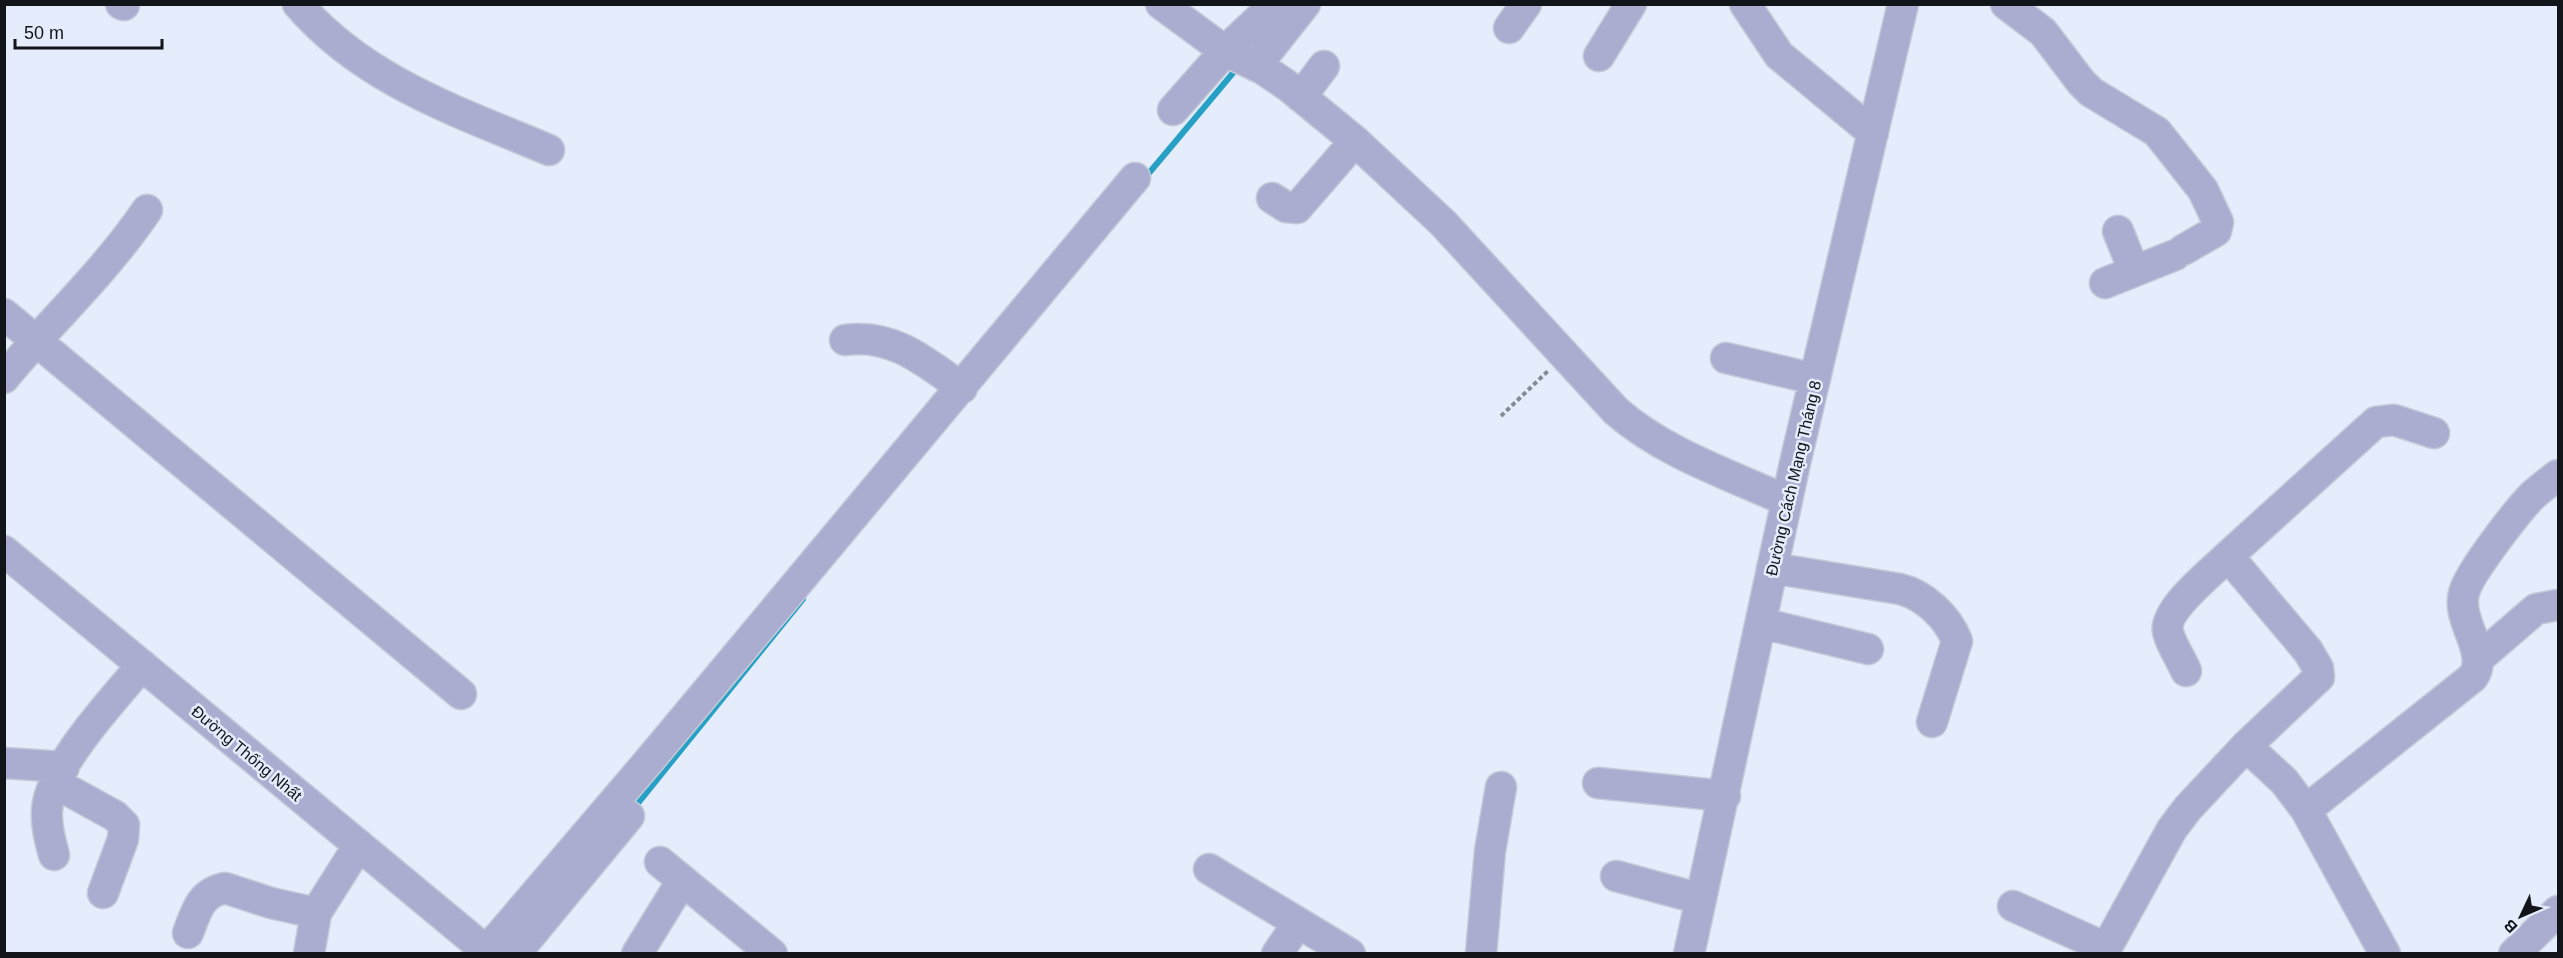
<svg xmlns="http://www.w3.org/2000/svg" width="2563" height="958" font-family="Helvetica,sans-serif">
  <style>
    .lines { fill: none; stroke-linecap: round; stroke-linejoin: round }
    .stream { stroke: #27a0c5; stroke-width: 6 }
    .minor-casing { stroke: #c3cad8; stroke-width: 33 }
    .path { stroke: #858b95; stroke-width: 4; stroke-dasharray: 4.5 3; stroke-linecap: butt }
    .minor { stroke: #abadd0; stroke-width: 30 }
    .labels { text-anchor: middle; stroke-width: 5; stroke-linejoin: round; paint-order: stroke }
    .street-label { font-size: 16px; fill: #111419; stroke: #e5edfc }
  </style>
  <rect width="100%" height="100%" fill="#e5edfc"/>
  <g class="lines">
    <path class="stream" d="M1144,179L1238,67
      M634,808L803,599"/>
    <defs>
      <path id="minor" d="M121,4L124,5
        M298,4C364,81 459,112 549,150
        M1161,4L1225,51L1263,69L1288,86L1355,141L1443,223L1616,411C1664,453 1728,474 1787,501
        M1745,4L1779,55L1873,133
        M2006,4L2043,32L2081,82L2091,92L2157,132L2203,190L2218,222L2216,231L2183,250
        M1509,28L1526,4
        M1599,56L1631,4
        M1256,66L1305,4
        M1301,97L1324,66
        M1173,110L1225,51L1275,4
        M1272,198L1286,207L1297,208L1355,141
        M2118,231L2134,271
        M2105,283L2175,255
        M4,314L461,694
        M845,340C892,333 926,362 962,388
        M1726,358L1815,379
        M4,378C51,321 105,272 147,210
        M4,551L490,954
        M1772,568L1900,589C1924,595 1948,617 1957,641L1932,722
        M1761,623L1868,649
        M2478,659L2536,609L2558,605
        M2186,671C2181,659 2171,645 2168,632C2163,610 2213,571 2228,556
        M2246,746L2284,781L2306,810L2385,954
        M4,763L64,767
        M55,783L115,816L124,825L123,839L103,893
        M1598,783L1725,796
        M2306,810L2473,677C2490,653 2456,621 2464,593C2468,574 2518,510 2533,495C2541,488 2550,481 2558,475
        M54,855C50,840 46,825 47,810C50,766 114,699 142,665
        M660,862L772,954
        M1209,869L1350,954
        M1616,876L1701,899
        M2013,906L2106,948
        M188,933C196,912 200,893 225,888L271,903L316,913
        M309,954L316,913L359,845
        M484,954L648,762L1135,178
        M515,954L629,816
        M637,954L682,881
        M1277,954L1298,923
        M1481,954L1490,851L1501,787
        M1689,954L1795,463L1903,4
        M2103,954L2172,829L2188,808L2246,746L2319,677L2318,668L2308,651L2228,556L2376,422L2394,420L2434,433
        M2514,954L2558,911"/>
    </defs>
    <use href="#minor" class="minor-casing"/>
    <path class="path" d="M1501,416L1549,370"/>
    <use href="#minor" class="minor"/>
  </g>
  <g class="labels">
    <g class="street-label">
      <text transform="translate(1793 478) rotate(-77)" y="6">Đường Cách Mạng Tháng 8</text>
      <text transform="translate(247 753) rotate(40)" y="6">Đường Thống Nhất</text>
    </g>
  </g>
  <rect width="2563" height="958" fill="none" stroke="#111419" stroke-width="12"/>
  <g transform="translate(2521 916) rotate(226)" stroke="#e5edfc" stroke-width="4.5" paint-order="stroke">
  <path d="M0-4.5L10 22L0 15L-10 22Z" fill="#111419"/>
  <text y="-9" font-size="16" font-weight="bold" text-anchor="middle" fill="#111419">B</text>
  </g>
  <path d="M15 39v9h147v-9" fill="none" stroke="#111419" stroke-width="3"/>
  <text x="24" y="39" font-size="18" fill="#111419" stroke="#e5edfc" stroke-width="4.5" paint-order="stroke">50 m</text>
</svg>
